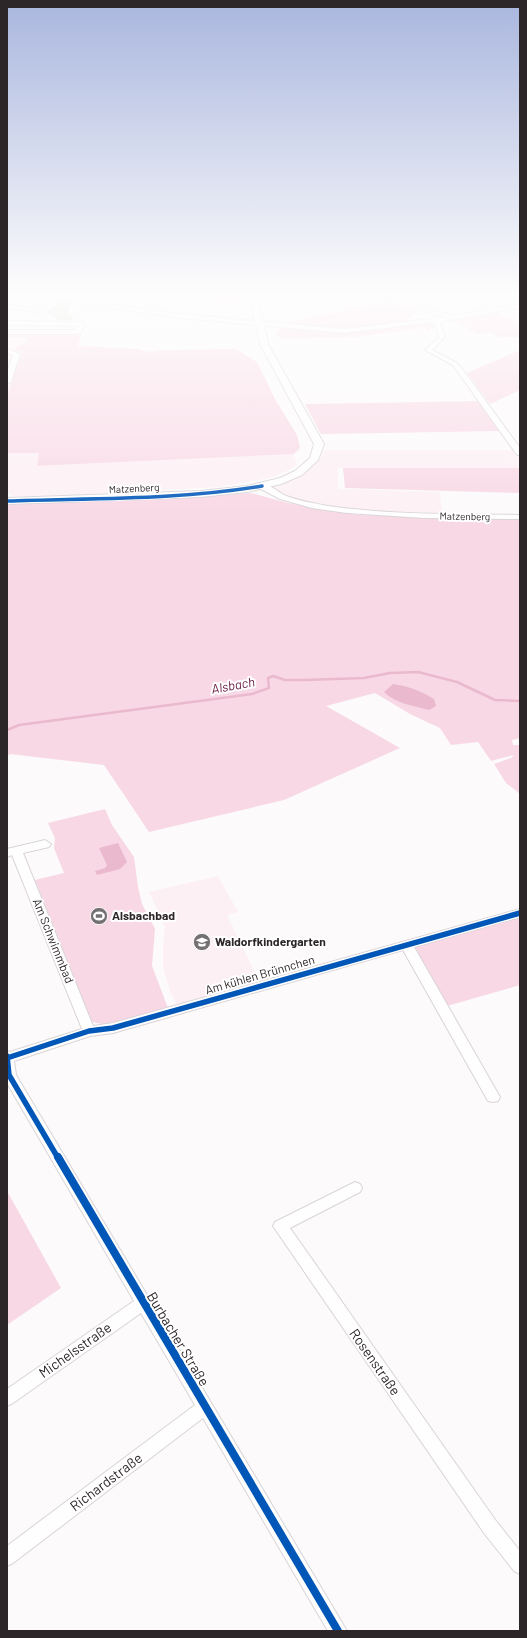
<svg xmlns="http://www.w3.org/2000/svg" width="527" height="1638" font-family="Barlow,sans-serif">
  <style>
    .built { fill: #fdf0f5 }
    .green { fill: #f8d8e5 }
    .water { fill: #eab9ce }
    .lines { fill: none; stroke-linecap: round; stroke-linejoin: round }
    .stream { stroke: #eab9ce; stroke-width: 2.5 }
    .building { fill: #cfd7cd; stroke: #c5c6c5 }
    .minor-casing { stroke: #d9d4d6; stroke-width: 2 }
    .tertiary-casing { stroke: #d9d4d6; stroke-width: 2 }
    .minor { fill: #fffefe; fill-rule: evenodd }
    .tertiary { fill: #fffefe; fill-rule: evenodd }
    .cycleway-far2-casing { stroke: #fff; stroke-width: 5 }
    .cycleway-far1-casing { stroke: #fff; stroke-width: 8 }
    .cycleway-casing { stroke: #fff; stroke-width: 10 }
    .cycleway-far2 { stroke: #0057b8; stroke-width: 3.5 }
    .cycleway-far1 { stroke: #0057b8; stroke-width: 5.5 }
    .cycleway { stroke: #0057b8; stroke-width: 8 }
    .labels { text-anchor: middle; stroke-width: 4; stroke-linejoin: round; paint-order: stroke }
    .far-street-label { font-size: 10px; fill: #2d2628; stroke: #fff }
    .poi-label { font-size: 12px; font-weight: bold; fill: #2d2628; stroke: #fff; text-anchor: start }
    .street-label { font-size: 12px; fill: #2d2628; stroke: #fff }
    .water-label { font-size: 13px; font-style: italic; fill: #681942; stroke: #fff }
    .near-street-label { font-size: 14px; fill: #2d2628; stroke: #fff }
  </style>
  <rect width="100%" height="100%" fill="#fcfafb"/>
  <path class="built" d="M7,337H27L26,343L16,348L15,350L23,351L7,395Z
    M323,450H513L520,459V468H338V489L440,492L442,513L365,511L323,505L286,497L270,488L290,480L311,467Z
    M7,453H40L37,466L294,454L297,465L287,471L269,478L219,487L74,495L11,496V493H7Z
    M218,876L238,912L227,915L260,983L178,1007L170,991L163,968V947L165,927L149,892Z"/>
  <path class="green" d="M161,295H250L235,303Z
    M384,302L418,311L407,319L414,322L344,330L285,323Z
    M495,313L520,322V337H499L491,332L478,334L453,321Z
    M432,322L433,324H431L435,326L428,332L425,328L355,337L283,339L277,336L278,329L286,326L332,331Z
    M7,334L81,335L78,346L138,349L149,352L162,350L236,349L257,362L276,401L297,435L300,448L294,454L37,466L39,453H7V395L23,351H15L16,347L26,343L27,338L7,337Z
    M520,350V390L490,404L467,373Z
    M481,401L500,431L321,434L305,404Z
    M343,468H520V493L345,488Z
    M251,493L288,503L358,515L520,519V738L512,740L513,745H520V794L506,783L494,764L511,758L514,755L491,761L478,742L451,745L440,728L410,714L375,693L326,706L400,748L284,800L149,832L104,765L10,754L7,756V503L195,497Z
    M105,809L112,825L134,857L138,887L142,904L155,929L152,966L168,1008C144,1015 115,1031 91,1021L35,880L64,873L54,848L55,838L48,823Z
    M520,917V985L447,1006L415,947Z
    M7,1191L61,1288L7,1325Z"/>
  <path class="water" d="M393,684C408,686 421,691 434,699L436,706L429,710C414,706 395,703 384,692Z
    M118,843L127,862L120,869L97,875L95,871L105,868L107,865L99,848Z"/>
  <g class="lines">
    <path class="stream" d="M7,730L19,725L252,694L269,688L268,678L273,676L285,680H305L364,678L390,673L418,672L457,682L495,700L520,701"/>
  </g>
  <path class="building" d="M60,303L71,304L66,308L69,311L65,312L73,319L58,320L48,311Z"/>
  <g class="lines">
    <defs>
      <path id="minor" d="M18,295H25L11,305L43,311V313L7,308V302Z
        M26,295H42L181,314L344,329L446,317L363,295H373L451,315L452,316L520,304V308L440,322L445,337L432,350L457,363L463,370L520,448V455H517L453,365L425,350L439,337L434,322L344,333L181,318L29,297Z
        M452,295L439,299L436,297L440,295Z
        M7,321L82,322L85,324L81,332L77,334H7V330H76L78,326L7,325Z
        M7,349L20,354L11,382L7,384V372L13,355L7,353Z
        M259,484C267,482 277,491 284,495C297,501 314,503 328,506C391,515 456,514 520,515V519L424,518L347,513L312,508L280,499L259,488Z
        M45,840L51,844L49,847L23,853L93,1026L113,1023L520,909V917L414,947L500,1097L498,1101L493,1102L488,1101L403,950L113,1033L90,1036L14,1061L16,1075L347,1631H328L203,1418L13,1563L7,1566V1546L195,1405L141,1313L13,1403L7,1406V1389L134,1301L7,1083V1051L10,1052L82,1029L12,855L7,857V849Z
        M355,1182L360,1184L362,1188L360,1192L290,1228L496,1521L520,1551V1574L514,1571L484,1533L273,1226L275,1222Z"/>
      <path id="tertiary" d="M257,295H265L259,303L268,344L324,444L318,460L302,475L281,484L247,492L200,497L7,504V498L200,491L247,486L280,478L295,471L310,458L314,444L260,344L251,303Z"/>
    </defs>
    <use href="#minor" class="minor-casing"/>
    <use href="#tertiary" class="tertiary-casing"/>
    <use href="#minor" class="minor"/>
    <use href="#tertiary" class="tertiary"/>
    <defs>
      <path id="cycleway-far2" d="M7,501C92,498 178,500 262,486"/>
      <path id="cycleway-far1" d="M7,1056L9,1075L58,1158
        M7,1058L89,1031L113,1028L520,913"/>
      <path id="cycleway" d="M58,1157L338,1631"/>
    </defs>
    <use href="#cycleway-far2" class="cycleway-far2-casing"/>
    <use href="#cycleway-far1" class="cycleway-far1-casing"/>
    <use href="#cycleway" class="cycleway-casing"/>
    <use href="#cycleway-far2" class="cycleway-far2"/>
    <use href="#cycleway-far1" class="cycleway-far1"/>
    <use href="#cycleway" class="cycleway"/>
  </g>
  <linearGradient id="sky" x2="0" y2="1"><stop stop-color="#a9b6de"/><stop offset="0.56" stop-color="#fefdfd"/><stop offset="1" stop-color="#fefdfd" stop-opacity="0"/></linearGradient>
  <rect width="527" height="524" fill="url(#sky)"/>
  <defs>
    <symbol id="stadium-disc" viewBox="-11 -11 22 22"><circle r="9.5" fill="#757072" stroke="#fff"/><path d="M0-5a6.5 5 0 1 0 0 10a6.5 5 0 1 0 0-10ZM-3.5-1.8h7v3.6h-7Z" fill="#fff"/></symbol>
    <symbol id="school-disc" viewBox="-11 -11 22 22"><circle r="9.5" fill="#757072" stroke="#fff"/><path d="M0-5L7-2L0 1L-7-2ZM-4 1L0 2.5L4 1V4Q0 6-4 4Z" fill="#fff"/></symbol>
  </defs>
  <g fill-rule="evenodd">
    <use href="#stadium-disc" x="89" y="906" width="20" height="20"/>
    <use href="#school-disc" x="192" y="932" width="20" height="20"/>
  </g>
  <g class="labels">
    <g class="far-street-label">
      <text transform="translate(134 488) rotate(-3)" y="4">Matzenberg</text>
      <text transform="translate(465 516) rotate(1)" y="4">Matzenberg</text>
    </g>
    <g class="poi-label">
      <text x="112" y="920">Alsbachbad</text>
      <text x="215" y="946">Waldorfkindergarten</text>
    </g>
    <g class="street-label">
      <text transform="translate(53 941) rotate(68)" y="4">Am Schwimmbad</text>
      <text transform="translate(260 975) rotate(-16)" y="4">Am kühlen Brünnchen</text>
    </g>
    <g class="water-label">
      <text transform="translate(233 685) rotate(-10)" y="5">Alsbach</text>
    </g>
    <g class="near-street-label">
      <text transform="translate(178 1339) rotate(59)" y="5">Burbacher Straße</text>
      <text transform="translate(75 1350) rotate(-35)" y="5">Michelsstraße</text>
      <text transform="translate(375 1362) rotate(55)" y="5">Rosenstraße</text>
      <text transform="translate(106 1482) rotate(-37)" y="5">Richardstraße</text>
    </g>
  </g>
  <rect width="527" height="1638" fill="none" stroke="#2d2628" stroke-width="16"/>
</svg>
